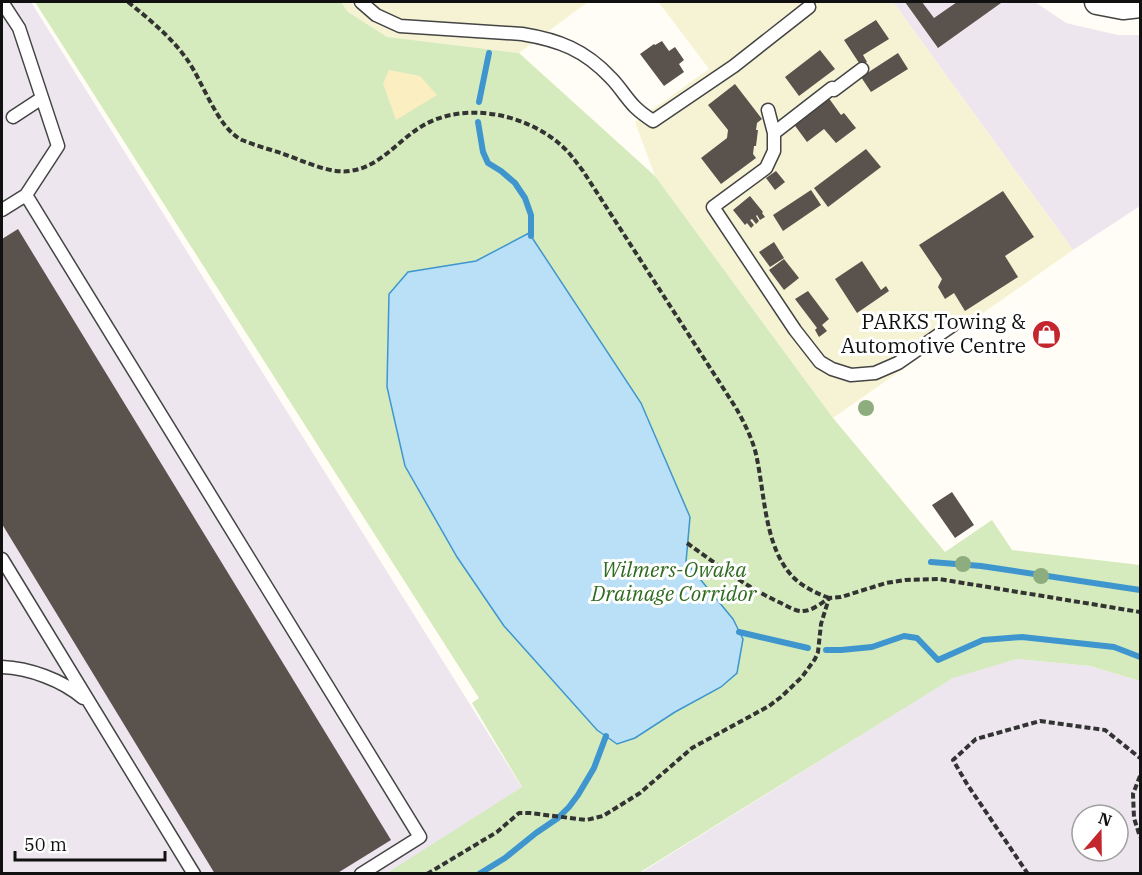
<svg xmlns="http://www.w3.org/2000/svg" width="1142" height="875" font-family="'IBM Plex Serif',serif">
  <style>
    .industrial { fill: #eee6ef; fill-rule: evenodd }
    .farmland { fill: #f6f3d4 }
    .green { fill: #d5ebbd }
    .sand { fill: #fbeec1 }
    .water { fill: #b9e0f7; stroke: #3f96cf; stroke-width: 1.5 }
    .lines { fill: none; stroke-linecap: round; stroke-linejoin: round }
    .stream { stroke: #3f96cf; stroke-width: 6 }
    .building { fill: #5a524d }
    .lane-casing { stroke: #444; stroke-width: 15 }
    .street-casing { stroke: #444; stroke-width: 27 }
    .path { stroke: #333; stroke-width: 4; stroke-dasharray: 6 3; stroke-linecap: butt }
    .lane { stroke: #fff; stroke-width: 12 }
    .street { stroke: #fff; stroke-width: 24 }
    .tree { fill: #8dad7f }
    .labels { text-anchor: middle; stroke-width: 6; stroke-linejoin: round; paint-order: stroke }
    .poi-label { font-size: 21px; fill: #111; stroke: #fff; text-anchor: end }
    .park-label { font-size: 21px; font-style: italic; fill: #2f6b1f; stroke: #fff }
  </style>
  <rect width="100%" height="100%" fill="#fffdf5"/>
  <path class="industrial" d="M2,2H31L526,794L393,873L2,874Z
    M893,2H1035L1066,23L1118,35H1140V206L1073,250Z
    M1017,659L1090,666L1140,681V873L639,874L954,677ZM1082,815H1118V851H1082Z"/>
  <path class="farmland" d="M341,2H588L519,53L420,43L383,36L348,12Z
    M659,2H893L1073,250L833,418L655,176L635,122L709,69L660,4Z"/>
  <path class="green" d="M35,2H341L348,12L387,37L519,53L655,176L833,418L945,552L992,520L1012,550L1140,565V681L1090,666L1017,659L953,678L639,873H387L522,787L472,703L479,698Z"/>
  <path class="sand" d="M389,70L420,76L437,95L396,120L383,83Z"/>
  <path class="water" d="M529,233L641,403L690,517L686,562L733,619L743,639L737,673L721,687L675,712L635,738L617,744L597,730L504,626L457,557L405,466L387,387L389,294L408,272L476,261Z"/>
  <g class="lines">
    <path class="stream" d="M479,102L489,53
      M478,122L483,152L488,163L501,171L515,183L525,198L531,215V236
      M931,562L981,566L1140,590
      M739,632L808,648
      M826,650H841L872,647L904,636L917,638L938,660L983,640L1022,637L1114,647L1140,657
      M479,874L505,858L536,833L558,818L569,807L578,795L594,768L606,736"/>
  </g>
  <path class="building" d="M905,2H922L934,18L957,2H1000L1001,3L938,48Z
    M876,20L889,39L863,55L867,62L861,66L844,40Z
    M662,41L669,51L675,47L684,60L679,64L684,72L664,86L640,54L654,44L655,45Z
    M820,50L835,69L799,96L785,77Z
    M898,53L908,69L871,92L861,77Z
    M735,84L762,119L757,123L756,130H758L756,146H754L753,154L756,158L721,184L701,158L727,138L728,130L708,105Z
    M828,97L841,115L844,113L856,128L836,143L824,129L807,142L793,123Z
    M866,149L881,167L828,207L814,188Z
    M776,171L785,182L775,190L766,178Z
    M811,190L821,205L783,231L773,215Z
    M1003,191L1034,237L1005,256L1018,277L965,311L954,293L945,299L938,287L942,279L919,245Z
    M750,196L763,212L762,213L765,217L760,220L757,215L756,216L759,221L756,224L752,219L750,220L754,225L751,228L747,223L745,225L733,210Z
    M18,229L391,840L336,874H215L2,524V239Z
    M774,242L784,258L770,267L759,252Z
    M784,259L799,278L784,290L769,270Z
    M862,261L881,290L886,286L889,291L857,313L835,279Z
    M808,291L829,319L822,325L827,331L819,337L815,330L817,328L795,299Z
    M952,492L974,525L955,538L932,505Z"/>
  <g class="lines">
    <defs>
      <path id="lane" d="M361,2L376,15L400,26L522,34C559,40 585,50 611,78C620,87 626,98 635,107C640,112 647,117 653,121L734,66L809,7
        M768,110L774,133V151L766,168L713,207L795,330L820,362L832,369L851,375L875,373L898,363L953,325
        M13,117L42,98
        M774,133L832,88L834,90L862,69
        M26,195L420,837L361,874
        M2,210L26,195L58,146L19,28L2,2
        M2,559L194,874
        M2,667C29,668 62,680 83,698"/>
      <path id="street" d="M1097,2L1123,7L1140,5"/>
    </defs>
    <use href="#lane" class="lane-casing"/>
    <use href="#street" class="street-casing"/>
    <path class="path" d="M128,2C149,19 170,36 186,58C203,81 217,128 242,140C254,145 268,149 281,153C301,160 329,174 350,171C379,167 396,143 419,128C461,100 526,113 562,146C570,153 576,162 583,171L736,408C745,424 754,442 757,459C765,497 765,548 793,577C803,587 816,593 829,598
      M687,543C718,565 747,588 781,603C787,606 797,612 803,611C812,611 821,603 828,599
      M1140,776L1133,794L1134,818L1140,837
      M427,874L497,832L519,813H530L586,820L603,816L640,793L692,748L769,706L781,697L802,677L815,659L818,652L821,624L829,598L841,597L886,583L905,580L939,579L1140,612
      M1028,874L967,784L953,760L976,739L1040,721L1105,730L1140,758"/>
    <use href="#lane" class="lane"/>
    <use href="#street" class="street"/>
  </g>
  <g class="tree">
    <circle cx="866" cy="408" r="8"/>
    <circle cx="963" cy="564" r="8"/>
    <circle cx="1041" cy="576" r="8"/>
  </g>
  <defs>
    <symbol id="shop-disc" viewBox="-11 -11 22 22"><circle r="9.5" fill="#c4262e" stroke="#fff"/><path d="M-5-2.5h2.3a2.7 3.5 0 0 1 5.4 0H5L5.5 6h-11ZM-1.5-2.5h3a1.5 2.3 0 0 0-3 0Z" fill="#fff"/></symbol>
  </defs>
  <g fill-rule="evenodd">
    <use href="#shop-disc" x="1030" y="318" width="33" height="33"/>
  </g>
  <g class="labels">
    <g class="poi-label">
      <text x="1026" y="329">PARKS Towing &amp;<tspan x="1026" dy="24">Automotive Centre</tspan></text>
    </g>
    <g class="park-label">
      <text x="674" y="577">Wilmers-Owaka<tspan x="674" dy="24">Drainage Corridor</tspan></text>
    </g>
  </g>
  <rect width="1142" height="875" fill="none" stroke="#111111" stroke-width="6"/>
  <g transform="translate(1100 833) rotate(20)"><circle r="28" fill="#ffffff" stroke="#a0a0a0" stroke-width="1.5"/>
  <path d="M0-4.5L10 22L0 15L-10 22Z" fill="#c4262e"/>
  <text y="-9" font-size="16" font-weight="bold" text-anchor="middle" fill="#111111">N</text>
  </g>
  <path d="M15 851v9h150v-9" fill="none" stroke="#111111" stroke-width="3"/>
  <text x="24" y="851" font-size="18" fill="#111111" stroke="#ffffff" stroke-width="4.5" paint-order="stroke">50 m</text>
</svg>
